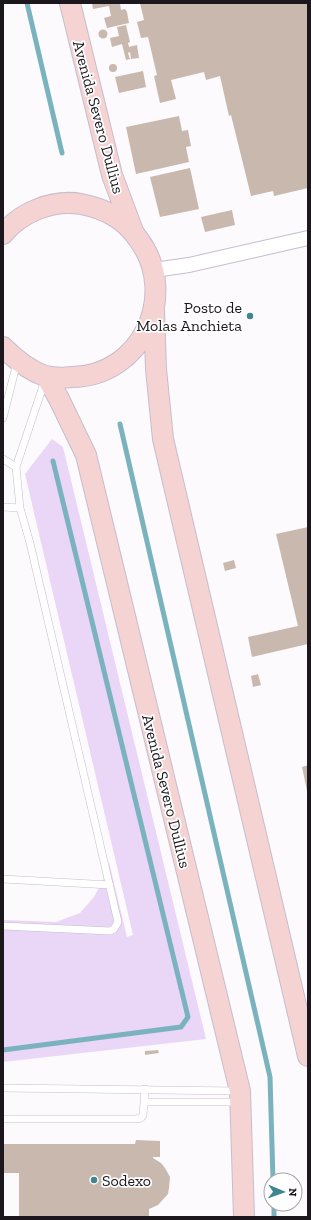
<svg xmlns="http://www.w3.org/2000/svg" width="311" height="1220" font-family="'Zilla Slab',serif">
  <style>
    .green { fill: #ead6f7 }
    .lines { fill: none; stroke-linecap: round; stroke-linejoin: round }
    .stream { stroke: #7ab3be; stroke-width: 5 }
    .building { fill: #c9b8ae }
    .lane-casing { stroke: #c6bdcd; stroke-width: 8 }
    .street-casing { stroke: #c6bdcd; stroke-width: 16 }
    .secondary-casing { stroke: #c6bdcd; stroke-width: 22 }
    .lane { stroke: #fff; stroke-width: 7 }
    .street { stroke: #fff; stroke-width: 14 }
    .secondary { stroke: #f5d3d3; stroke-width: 20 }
    .poi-dot { fill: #408691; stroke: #fff; stroke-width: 1.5 }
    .labels { text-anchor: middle; stroke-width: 3.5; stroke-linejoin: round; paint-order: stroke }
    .street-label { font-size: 16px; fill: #1b171d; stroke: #fff }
    .poi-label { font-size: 16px; fill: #1b171d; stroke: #fff; text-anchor: end }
  </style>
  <rect width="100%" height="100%" fill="#fcfafd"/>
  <path class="green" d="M52,439L63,447L206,1039L3,1062V920L56,922L80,913L94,897L104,878L109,862L127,937L133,935L25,474Z"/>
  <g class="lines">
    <path class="stream" d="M27,3L62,153
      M120,424L270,1077L273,1180
      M3,1050L181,1027L188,1017L53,461
      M274,1204V1217"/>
  </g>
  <path class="building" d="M92,3H120L121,10L125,9L127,12L129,23L107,28L104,18L111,16L109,6L93,9Z
    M140,3H308V188L274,196L273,191L251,196L231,115L229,116L220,76L206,80L204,72L171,80L176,99L160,103L154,76L157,75L148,37L141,38L137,22L144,20Z
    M126,25L130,42L128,43L129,47L137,45L139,58L131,59L130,52L128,53L130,59L126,60L122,44L112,47L110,38L119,36L117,27Z
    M98.5 34a4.5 4.5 0 1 1 9 0a4.5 4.5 0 1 1-9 0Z
    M109 68a4 4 0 1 1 8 0a4 4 0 1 1-8 0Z
    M143,71L146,87L119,93L115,77Z
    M179,116L182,131L188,130L191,146L186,147L189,162L136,174L126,127Z
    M190,168L199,209L160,217L150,177Z
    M232,210L235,225L205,232L201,217Z
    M308,527V644L252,657L248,637L298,626L276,534Z
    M234,560L236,568L225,571L223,563Z
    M258,674L261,685L253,687L251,676Z
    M308,765V791H307L302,767Z
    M158,1050L159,1053L145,1055V1051Z
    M136,1140L160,1141V1157H153V1158L161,1163L165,1168L170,1177L169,1188L168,1194L158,1205L149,1209V1217H19V1173H3V1144H135Z"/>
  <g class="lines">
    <defs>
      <path id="lane" d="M3,418L17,362
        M3,459L16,467L20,508L30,543L118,922L114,929L110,931L3,926
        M16,467L45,380
        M3,507L20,508
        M3,879L110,885
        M3,1088L238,1091
        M145,1102H239
        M3,1119H137L141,1118L143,1115L145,1089"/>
      <path id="street" d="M154,270L189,265L308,238"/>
      <path id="secondary" d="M70,3L112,175L133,231
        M3,234C21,212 53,199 81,204C106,209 125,219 139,240C179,295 142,376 72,377C64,378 54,378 45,376C28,370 15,359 3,347
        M154,309L156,369L163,439L308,1056
        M46,376L59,399L86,455L240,1091L244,1217"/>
    </defs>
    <use href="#lane" class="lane-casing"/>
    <use href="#street" class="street-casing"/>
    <use href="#secondary" class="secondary-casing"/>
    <use href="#lane" class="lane"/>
    <use href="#street" class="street"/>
    <use href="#secondary" class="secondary"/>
  </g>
  <g class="poi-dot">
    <circle cx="250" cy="316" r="4"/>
    <circle cx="94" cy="1180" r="4"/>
  </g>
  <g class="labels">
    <g class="street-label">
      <text transform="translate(99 117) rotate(75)" y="6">Avenida Severo Dullius</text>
      <text transform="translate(167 791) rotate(76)" y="6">Avenida Severo Dullius</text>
    </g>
    <g class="poi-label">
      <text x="242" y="313">Posto de<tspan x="242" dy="18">Molas Anchieta</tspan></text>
      <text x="102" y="1186" text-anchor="start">Sodexo</text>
    </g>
  </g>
  <rect width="311" height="1220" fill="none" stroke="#1b171d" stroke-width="8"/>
  <g transform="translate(283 1192) rotate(92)"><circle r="19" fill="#ffffff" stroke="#a4a2a5"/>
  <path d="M0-3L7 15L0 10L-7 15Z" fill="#408691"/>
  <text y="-6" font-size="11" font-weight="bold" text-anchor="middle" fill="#1b171d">N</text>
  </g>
</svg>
